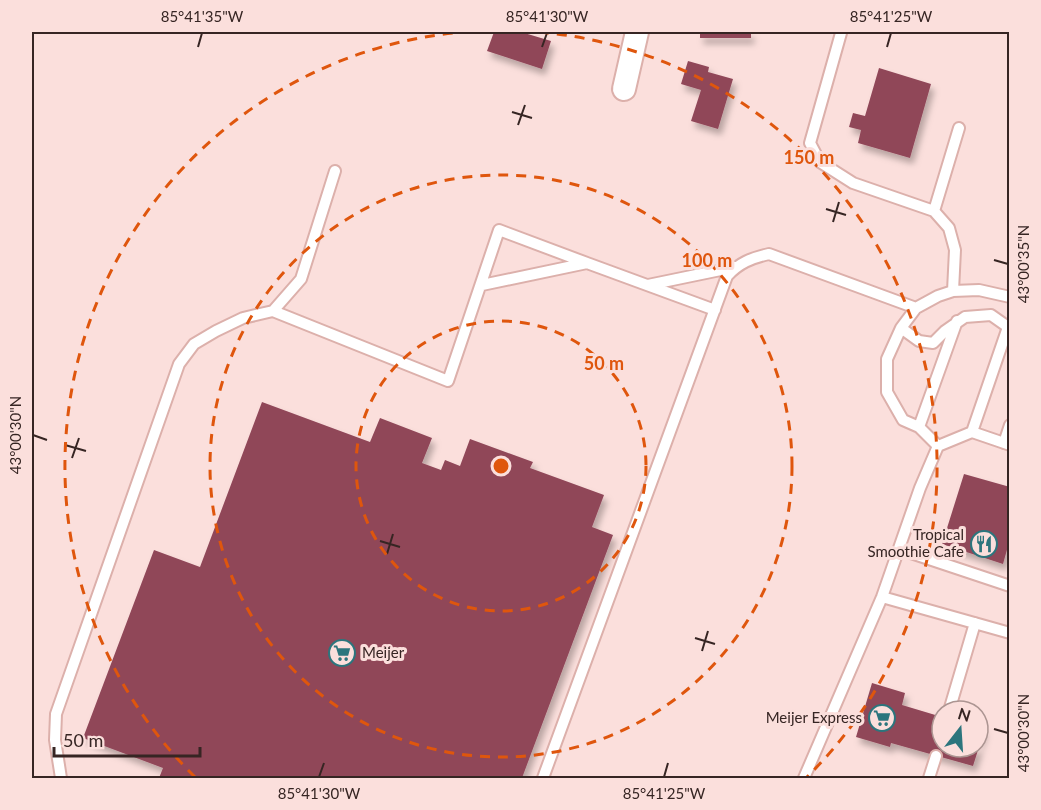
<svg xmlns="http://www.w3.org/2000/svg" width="1041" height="810" font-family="Lato,sans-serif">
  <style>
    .building { fill: #904759; filter: url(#shadow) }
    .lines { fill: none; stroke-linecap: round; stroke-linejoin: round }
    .service-casing { stroke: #dcb0ab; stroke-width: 14 }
    .minor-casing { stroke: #dcb0ab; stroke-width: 26 }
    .service { stroke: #fff; stroke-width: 10 }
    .minor { stroke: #fff; stroke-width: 22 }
    .ticks { fill: none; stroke: #362523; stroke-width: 2 }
    .ring { fill: none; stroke: #df560d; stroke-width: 3; stroke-dasharray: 10 8 }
    .labels { text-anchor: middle; stroke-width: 6; stroke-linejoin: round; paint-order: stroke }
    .poi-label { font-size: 15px; fill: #362523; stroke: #fbdfdc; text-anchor: end }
    .centre { fill: #df560d; stroke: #fbdfdc; stroke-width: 3 }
    .ring-label { font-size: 18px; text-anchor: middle; font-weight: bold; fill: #df560d; stroke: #fbdfdc; stroke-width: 6; stroke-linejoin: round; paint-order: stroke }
    .neatline { fill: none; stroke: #362523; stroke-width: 2 }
    .ticks-label { font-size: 15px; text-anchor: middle; fill: #362523 }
  </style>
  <defs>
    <filter id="shadow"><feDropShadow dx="3.5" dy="6" stdDeviation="3" flood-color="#0004"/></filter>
  </defs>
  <rect width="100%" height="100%" fill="#fbdfdc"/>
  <path class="building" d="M494,32H521L551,41L542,69L487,51Z
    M700,32H751V38H700Z
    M688,61L709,67L708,72L733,79L718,129L691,121L701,90L681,84Z
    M879,68L931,84L910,158L858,143L861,130L849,127L853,113L865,116Z
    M262,402L370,442L380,418L432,438L422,463L441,470L445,460L460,466L470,439L533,462L530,468L604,495L592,527L613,535L522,778H159L163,768L83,738L154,550L200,567Z
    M964,474L1010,487V539L1003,564L942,544Z
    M872,683L905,693L902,705L942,717V747H979L973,766L891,743L890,747L856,737Z
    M978,727L984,728L979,747H978Z"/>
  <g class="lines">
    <defs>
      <path id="service" d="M841,33L810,143L820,162L853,183L934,211L949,228L955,250L953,291
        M934,211L959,128
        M482,285L587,263L715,310
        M648,285L735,267
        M273,311L301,279L335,171
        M901,328L919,341L933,343L945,331L965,317L991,315L1008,327L972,432L1010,445
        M919,427L957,321
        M1004,443L1010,425
        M938,446L972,432
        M899,549L1010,586
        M882,597L1010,633
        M949,711L975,623
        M61,778L55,740L56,714L179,364L194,344L216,331L243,318L273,311L448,381L499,230L587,263
        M543,778L727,276C739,263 751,258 769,254L916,308
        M804,778L882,597L920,488L938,446L919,427L903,420L887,392V359L901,328L916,308L938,296L953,291L979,290L1010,297
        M929,778L936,756"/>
      <path id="minor" d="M624,89L637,32"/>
    </defs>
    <use href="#service" class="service-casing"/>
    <use href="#minor" class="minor-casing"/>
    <use href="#service" class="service"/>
    <use href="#minor" class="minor"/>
  </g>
  <path class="ticks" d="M198,47L202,33M542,47L547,33M887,47L891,33M512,112L532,118M518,125L525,105M826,209L846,215M833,222L839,202M994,260L1008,264M33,435L47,440M65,445L86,451M72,458L79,438M380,541L400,547M387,554L393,534M695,638L715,644M702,651L708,631M994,729L1008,733M319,777L324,763M664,777L668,763"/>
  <g class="ring">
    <circle cx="501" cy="466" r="145"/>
    <circle cx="501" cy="466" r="291"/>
    <path d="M195 777A436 436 0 0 1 463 32M539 32A436 436 0 0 1 807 777"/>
  </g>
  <defs>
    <symbol id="restaurant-ring" viewBox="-11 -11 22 22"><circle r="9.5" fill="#fbdfdc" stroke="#2c757d" stroke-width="1.5"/><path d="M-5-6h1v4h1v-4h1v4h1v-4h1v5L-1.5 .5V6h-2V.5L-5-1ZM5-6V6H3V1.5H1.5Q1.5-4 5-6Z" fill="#2c757d"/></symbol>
    <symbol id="supermarket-ring" viewBox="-11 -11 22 22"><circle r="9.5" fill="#fbdfdc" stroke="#2c757d" stroke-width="1.5"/><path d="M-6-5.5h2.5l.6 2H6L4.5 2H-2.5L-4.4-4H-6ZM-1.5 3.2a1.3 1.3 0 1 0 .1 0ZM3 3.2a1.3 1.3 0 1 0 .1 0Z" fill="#2c757d"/></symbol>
  </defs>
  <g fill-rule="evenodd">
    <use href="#restaurant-ring" x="969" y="529" width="30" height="30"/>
    <use href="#supermarket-ring" x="327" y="638" width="30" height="30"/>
    <use href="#supermarket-ring" x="867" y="703" width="30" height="30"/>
  </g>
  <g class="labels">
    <g class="poi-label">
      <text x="964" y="540">Tropical<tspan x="964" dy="17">Smoothie Cafe</tspan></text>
      <text x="362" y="658" text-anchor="start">Meijer</text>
      <text x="862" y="723">Meijer Express</text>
    </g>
  </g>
  <circle cx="501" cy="466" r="9" class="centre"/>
  <g class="ring-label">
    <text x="809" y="164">150 m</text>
    <text x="707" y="267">100 m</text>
    <text x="604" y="370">50 m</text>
  </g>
  <rect width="1041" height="810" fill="none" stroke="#fbdfdc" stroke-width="66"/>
  <g transform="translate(960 729) rotate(17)"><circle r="28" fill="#fbdfdc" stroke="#ac9592" stroke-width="1.5"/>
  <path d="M0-4.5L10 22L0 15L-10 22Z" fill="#2c757d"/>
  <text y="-9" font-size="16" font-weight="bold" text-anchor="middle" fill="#362523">N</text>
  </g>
  <path d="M54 747v9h146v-9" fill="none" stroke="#362523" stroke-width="3"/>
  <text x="63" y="747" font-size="18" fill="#362523" stroke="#fbdfdc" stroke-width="4.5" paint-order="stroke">50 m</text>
  <rect x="33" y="33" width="975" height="744" class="neatline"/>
  <g class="ticks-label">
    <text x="202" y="22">85°41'35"W</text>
    <text x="547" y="22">85°41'30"W</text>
    <text x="891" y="22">85°41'25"W</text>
    <text transform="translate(1024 264) rotate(-90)" y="5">43°00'35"N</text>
    <text transform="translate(16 435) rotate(-90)" y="5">43°00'30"N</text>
    <text transform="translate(1024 733) rotate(-90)" y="5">43°00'30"N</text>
    <text x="319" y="799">85°41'30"W</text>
    <text x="664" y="799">85°41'25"W</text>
  </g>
</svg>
